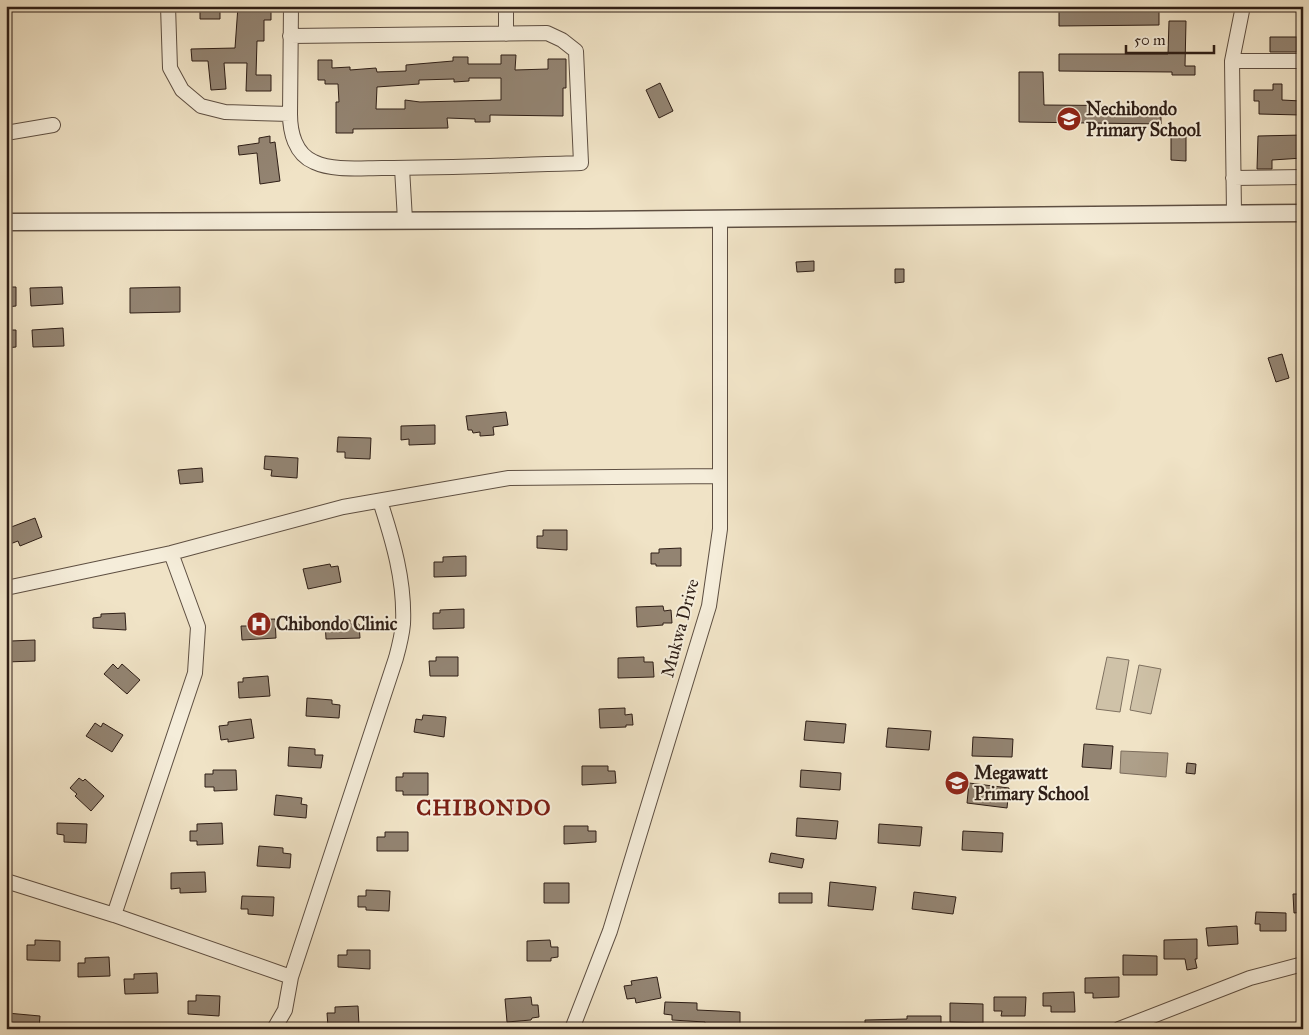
<svg xmlns="http://www.w3.org/2000/svg" width="1309" height="1035" font-family="'IM FELL Great Primer',serif">
  <style>
    .green { fill: #cfc2a8; stroke: #7e705f }
    .water { fill: #aea08a; stroke: #7b6c5c }
    .building { fill: #938472; stroke: #2e1e16; fill-rule: evenodd }
    .lines { fill: none; stroke-linecap: round; stroke-linejoin: round }
    .minor-casing { stroke: #5e4f42; stroke-width: 16 }
    .tertiary-casing { stroke: #5e4f42; stroke-width: 19 }
    .minor { stroke: #f5edda; stroke-width: 14 }
    .tertiary { stroke: #f5edda; stroke-width: 16 }
    .labels { text-anchor: middle; stroke-width: 4; stroke-linejoin: round; paint-order: stroke }
    .poi-label { font-size: 18px; font-weight: bold; fill: #2e1e16; stroke: #f5edda; text-anchor: start }
    .street-label { font-size: 18px; fill: #2e1e16; stroke: #f5edda }
    .district-label { font-size: 22px; font-weight: bold; letter-spacing: 1px; fill: #7a1f14; stroke: #f5edda }
  </style>
  <rect width="100%" height="100%" fill="#f0e3c6"/>
  <filter id="stains"><feTurbulence type="fractalNoise" baseFrequency=".004" numOctaves="4"/><feColorMatrix values="0 0 0 0 .2 0 0 0 0 .09 0 0 0 0 .02 0 0 0 .5 -.17"/></filter>
  <radialGradient id="worn" r=".72"><stop offset=".6" stop-color="#630" stop-opacity="0"/><stop offset="1" stop-color="#630" stop-opacity=".3"/></radialGradient>
  <path class="green" d="M1107,657L1129,660L1120,712L1096,709Z
    M1139,665L1161,669L1151,714L1130,710Z"/>
  <path class="water" d="M1121,751L1168,753L1166,777L1120,773Z"/>
  <path class="building" d="M200,6H220V19H200Z
    M238,6H271V20H264V41H257L256,75H271V91H246L247,63H224L226,89L211,90L208,61H192L191,49L235,48Z
    M1059,8H1159V25L1059,26Z
    M1169,21H1186L1185,66H1195V75H1172V72L1059,71V54H1168Z
    M1270,37H1297V52H1270Z
    M501,55H516L515,70L548,69V59H566V88H563V116L490,115V122H475V119L447,118L448,128L353,129V133H336V102H339L338,84H325V80H318V60H332V68L350,67V70L376,68L377,72L406,71V65L453,61V57H468V64H501ZM469,78H501V100L420,102L405,100V109H376L377,87L419,84V80L454,79V82L469,81Z
    M1019,72H1043L1044,105L1161,106V124L1019,122Z
    M660,83L673,111L659,118L646,90Z
    M1273,84H1282V100L1301,101V115L1259,114V101H1254V90H1273Z
    M1171,131L1186,132V161L1171,160Z
    M1303,135V158L1272,160V169H1257L1258,136Z
    M270,136V143L275,142L280,181L260,184L257,153L239,155L238,146L259,143V138Z
    M814,261V271L797,272L796,262Z
    M895,269H904V282L895,283Z
    M6,287H16V306L6,307Z
    M62,287L63,304L31,306L30,288Z
    M180,287V312L130,313V288Z
    M63,328L64,346L33,347L32,330Z
    M6,330H16V347L6,348Z
    M1282,354L1289,378L1276,382L1268,358Z
    M506,412L508,425L493,427L494,435L480,436V432L473,433L472,430H468L466,416Z
    M435,425V444L409,445V439L401,440V426Z
    M338,437L371,438L370,459L345,458V452H337Z
    M265,456L298,458L297,478L271,476L272,470L264,469Z
    M202,468L203,482L180,484L178,470Z
    M35,518L42,537L20,546L18,541L10,544L6,529Z
    M543,530H567V550L537,548V536H543Z
    M681,548V566H656V564H651V553H659V549Z
    M466,556V576L434,577V562H443V557Z
    M330,564L331,567L338,566L341,582L308,589L303,569Z
    M663,606L664,611L671,610L672,623H663V625L637,627L636,607Z
    M464,609V628L433,629V613H440V610Z
    M125,613L126,630L93,628V618L101,617V614Z
    M275,619L276,638L242,640L241,626H250L249,620Z
    M350,620V624H359L360,638L326,639L325,621Z
    M35,640V661L6,662V646H11V641Z
    M436,657H458V676H430L429,661H436Z
    M644,657V662H653L654,677L618,678V658Z
    M113,664L118,669L122,664L140,680L127,694L104,674Z
    M268,676L270,696L239,698L238,682H243V678Z
    M307,698L332,700V704L340,705L339,718L306,716Z
    M625,708V715L632,714L633,725H626V727L600,728L599,709Z
    M423,715L446,717L444,737L414,732L416,719L422,720Z
    M251,719L254,738L228,742V739L221,740L219,726L228,725V722Z
    M806,721L846,724L844,743L804,740Z
    M95,723L101,727L103,723L123,735L112,752L86,736Z
    M888,728L931,731L929,750L886,747Z
    M973,737L1013,739L1012,757L972,756Z
    M1084,744L1113,746L1111,769L1082,767Z
    M289,747L315,749V755H323L321,768L288,766Z
    M1187,763L1196,764L1195,774L1186,773Z
    M582,766H608V771H615L616,783L582,785Z
    M213,770H236L237,790L214,791V787H205V774H213Z
    M801,770L841,773L840,790L800,787Z
    M403,773H428V795H403V791H396V777H403Z
    M79,778L83,781L85,779L104,796L91,811L75,796L77,794L70,788Z
    M969,783L1009,788L1007,808L967,803Z
    M276,795L302,798L301,804L307,805L306,818L274,815Z
    M797,818L838,821L836,839L796,836Z
    M57,823L87,824L86,843L64,842V835L57,834Z
    M222,823L223,844L197,845V841H190V831H197V824Z
    M879,824L922,827L920,846L878,843Z
    M564,826H588V831H596V842L564,844Z
    M963,831L1003,833L1002,852L962,850Z
    M385,832H408V851H377V837H385Z
    M259,846L283,848V853L291,854L290,868L257,866Z
    M771,853L804,859L802,868L769,862Z
    M205,872L206,892L180,893V888L171,889V873Z
    M830,882L876,887L873,910L828,906Z
    M544,883H569V903H544Z
    M366,890L390,891L389,911L366,910V907H358V896H366Z
    M914,892L956,897L953,914L912,909Z
    M779,893H812V903H779Z
    M1293,894H1303V912L1294,913Z
    M242,896L274,897L273,916L248,914V909H241Z
    M1256,912L1286,913V931H1260V924H1255Z
    M1237,926L1238,944L1208,946L1206,928Z
    M1197,939V959H1195L1197,968L1187,970L1185,959H1164V940Z
    M35,940L60,941V961L27,960V945H35Z
    M550,940L551,947H558V957L551,958V961H527V941Z
    M347,950H370V969L338,967V955H347Z
    M1123,955L1157,956V975H1123Z
    M109,957L110,976L78,977V963H85V958Z
    M157,973L158,993L125,994L124,979H134V974Z
    M657,977L661,998L636,1003L635,998L627,999L624,986L632,985L631,981Z
    M1119,977V997L1093,998V993H1085V978Z
    M1074,992L1075,1012H1051V1006H1043V993Z
    M196,995L220,996L219,1016L188,1014V1001H196Z
    M531,997L532,1005H538L539,1017L532,1018L531,1020L507,1022L505,999Z
    M994,997H1026L1025,1016H1001L1002,1011H994Z
    M665,1002L697,1003V1010L740,1012V1029H713V1024H705V1022L672,1020V1015L664,1014Z
    M950,1003L983,1004V1023L950,1022Z
    M358,1006L359,1025L328,1027L327,1013H335V1007Z
    M7,1013L40,1016L39,1029L6,1027Z
    M907,1016H941V1029H865V1020L907,1019Z"/>
  <g class="lines">
    <defs>
      <path id="minor" d="M168,6L170,68L182,90L201,106L225,112L290,114
        M506,34V6
        M290,36L547,33L562,40L576,51L581,163C515,165 448,168 382,168C360,168 333,171 314,162C295,154 290,132 290,114L291,6
        M1232,61H1303
        M6,133L53,125
        M402,168L405,220
        M1233,178L1303,177
        M1234,213L1232,61L1243,6
        M6,588L171,553L343,507L509,478L719,476
        M6,881L114,915L291,977
        M114,915L195,673L198,627L171,553
        M274,1029L285,1010L291,977L396,658C399,647 402,635 403,624C405,581 393,541 380,501
        M572,1029L610,931L709,606L720,529V219
        M1119,1029L1250,978L1303,964"/>
      <path id="tertiary" d="M6,222L587,220L1303,213"/>
    </defs>
    <use href="#minor" class="minor-casing"/>
    <use href="#tertiary" class="tertiary-casing"/>
    <use href="#minor" class="minor"/>
    <use href="#tertiary" class="tertiary"/>
  </g>
  <defs>
    <symbol id="school-disc" viewBox="-11 -11 22 22"><circle r="9.5" fill="#8f2418" stroke="#f5edda"/><path d="M0-5L7-2L0 1L-7-2ZM-4 1L0 2.5L4 1V4Q0 6-4 4Z" fill="#fff"/></symbol>
    <symbol id="hospital-disc" viewBox="-11 -11 22 22"><circle r="9.5" fill="#8f2418" stroke="#f5edda"/><path d="M-5-5h3v3.5h4V-5h3V5h-3V1.5h-4V5h-3Z" fill="#fff"/></symbol>
  </defs>
  <g fill-rule="evenodd">
    <use href="#school-disc" x="1055" y="105" width="28" height="28"/>
    <use href="#hospital-disc" x="245" y="610" width="28" height="28"/>
    <use href="#school-disc" x="943" y="769" width="28" height="28"/>
  </g>
  <g class="labels">
    <g class="poi-label">
      <text x="1086" y="115">Nechibondo<tspan x="1086" dy="21">Primary School</tspan></text>
      <text x="276" y="630">Chibondo Clinic</text>
      <text x="974" y="779">Megawatt<tspan x="974" dy="21">Primary School</tspan></text>
    </g>
    <g class="street-label">
      <text transform="translate(680 628) rotate(-75)" y="6">Mukwa Drive</text>
    </g>
    <g class="district-label">
      <text x="484" y="815">CHIBONDO</text>
    </g>
  </g>
  <rect width="1309" height="1035" fill="none" stroke="#f0e3c6" stroke-width="25"/>
  <rect x="8" y="8" width="1294" height="1020" fill="none" stroke="#2e1e16" stroke-width="2.5"/>
  <rect x="12" y="12" width="1284" height="1010" fill="none" stroke="#2e1e16"/>
  <path d="M1126 45v8h88v-8" fill="none" stroke="#2e1e16" stroke-width="2.5"/>
  <text x="1134" y="45" font-size="15" fill="#2e1e16" stroke="#f5edda" stroke-width="4" paint-order="stroke">50 m</text>
  <rect width="100%" height="100%" filter="url(#stains)"/>
  <rect width="100%" height="100%" fill="url(#worn)"/>
</svg>
